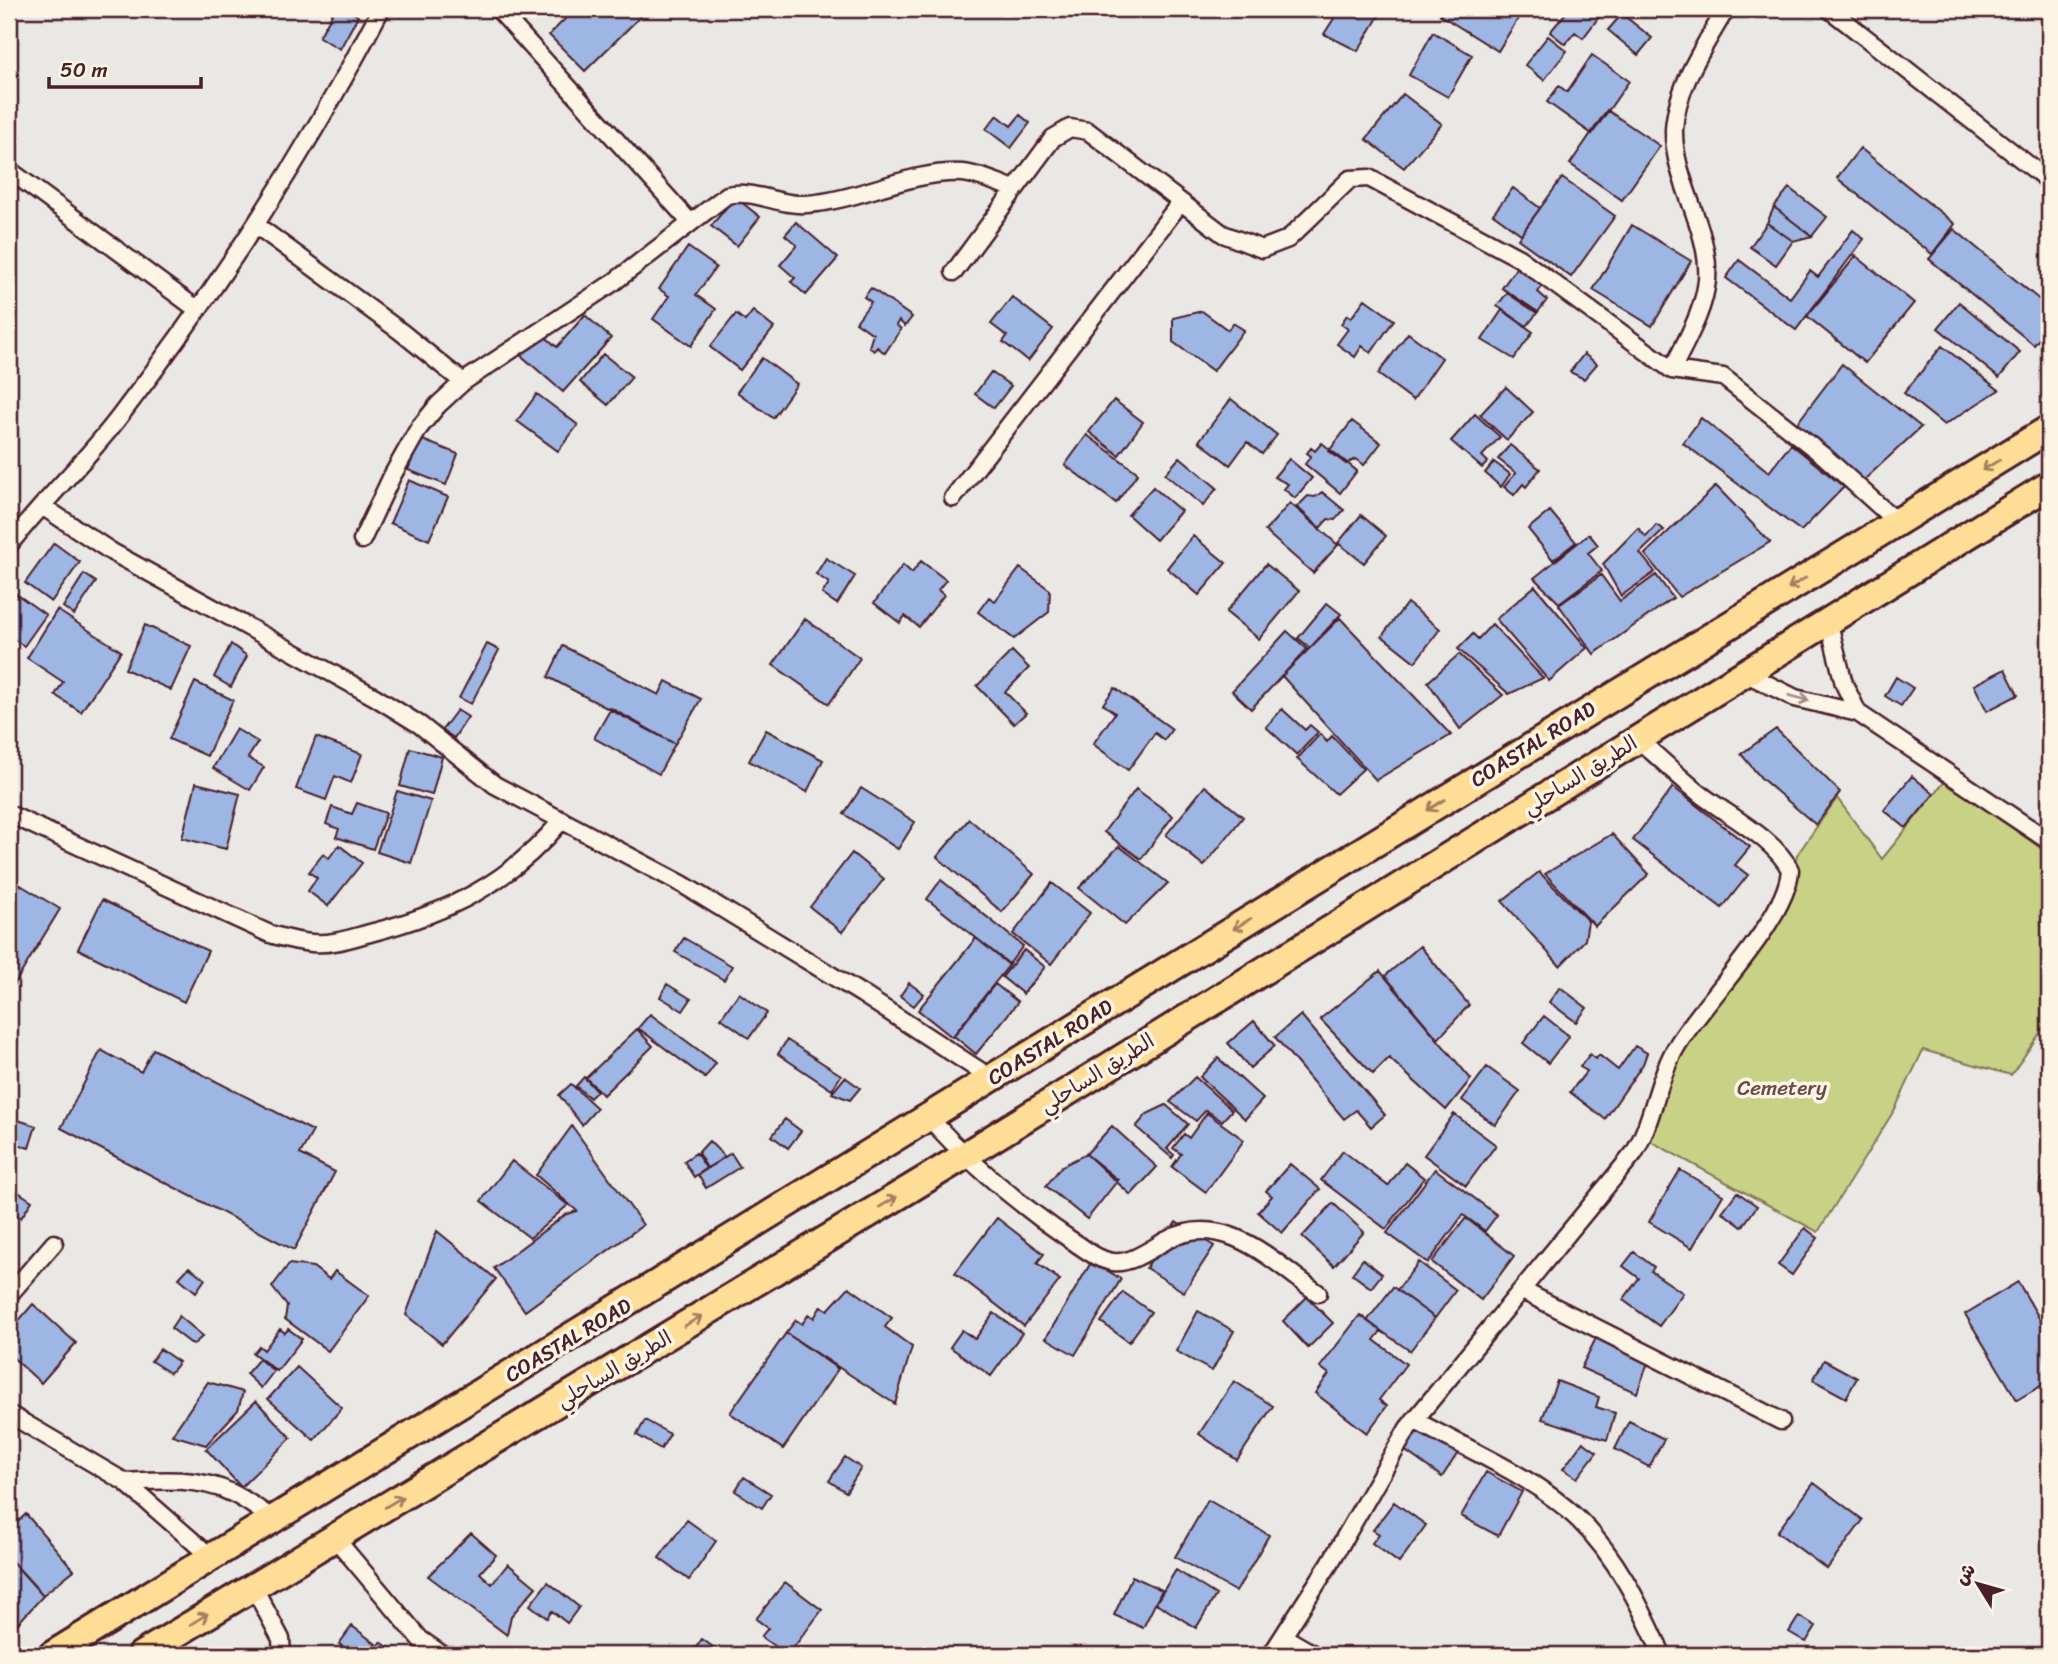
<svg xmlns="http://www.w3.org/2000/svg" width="2058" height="1664" font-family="Sriracha,'Playpen Sans Arabic',sans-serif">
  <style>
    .green { fill: #c7d286; stroke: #887858; stroke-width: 2 }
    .building { fill: #9eb6e3; stroke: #4a1f2b; stroke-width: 2 }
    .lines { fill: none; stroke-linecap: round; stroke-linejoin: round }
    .minor-casing { stroke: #4a1f2b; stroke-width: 21 }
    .trunk-casing { stroke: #4a1f2b; stroke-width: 32 }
    .minor { stroke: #fcf5e5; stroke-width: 16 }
    .trunk { stroke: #fede96; stroke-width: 26 }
    .oneway { stroke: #a47e60 }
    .oneway2 { stroke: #a38a88 }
    .labels { text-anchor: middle; stroke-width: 7; stroke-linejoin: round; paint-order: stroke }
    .street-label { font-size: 21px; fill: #4a1f2b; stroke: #fcf5e5 }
    .park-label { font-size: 21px; fill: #694c42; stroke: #fcf5e5 }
  </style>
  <rect width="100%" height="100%" fill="#e9e8e5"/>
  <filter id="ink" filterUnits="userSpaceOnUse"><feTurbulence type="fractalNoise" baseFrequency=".0143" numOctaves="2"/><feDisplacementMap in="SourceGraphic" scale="14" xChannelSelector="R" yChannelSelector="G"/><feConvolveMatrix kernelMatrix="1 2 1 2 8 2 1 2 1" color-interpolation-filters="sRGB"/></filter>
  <g filter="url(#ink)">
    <path class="green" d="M1945,781L2049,854V1020L2011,1075L1923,1050L1895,1109L1818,1232L1650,1141L1669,1078L1693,1026L1766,941L1781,918L1797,855L1837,798L1882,859Z"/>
    <path class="building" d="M335,9H346L358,16L340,49L319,37Z
      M575,9H633L641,16L585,71L549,35Z
      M1340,9H1383L1358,51L1324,34Z
      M1444,9H1524L1498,51L1440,15Z
      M1569,9H1605L1583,38L1575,32L1565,44L1550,32Z
      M1622,14L1652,38L1638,55L1608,30Z
      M1433,32L1472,55L1448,97L1409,75Z
      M1548,36L1567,51L1544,80L1525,65Z
      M1592,55L1629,81L1592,134L1547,102L1559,86L1567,92Z
      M1403,94L1442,124L1404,168L1366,139Z
      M1607,110L1660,146L1622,200L1570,164Z
      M997,115L1011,126L1020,115L1030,123L1011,148L986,129Z
      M1860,148L1955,224L1932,254L1837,178Z
      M1562,178L1615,216L1571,277L1518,239Z
      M1513,188L1540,208L1521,234L1493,214Z
      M1789,188L1827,217L1812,236L1774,207Z
      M735,197L760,217L737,246L711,226Z
      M1774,207L1812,236L1793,241L1767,223Z
      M796,222L838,258L806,295L791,282L795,278L780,265L797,245L785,235Z
      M1767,223L1793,241L1776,265L1750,247Z
      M1632,225L1691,261L1652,326L1593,290Z
      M1954,229L2047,306L2041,313L2049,320V327L2034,345L1929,259Z
      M1853,230L1864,239L1796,330L1726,278L1739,260L1790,298L1810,271L1818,277Z
      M688,247L716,267L696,295L716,309L691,346L653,319L669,296L659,289Z
      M1856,256L1914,303L1865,363L1807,316Z
      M1519,264L1545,283L1538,292L1547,300L1538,312L1502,288Z
      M871,288L912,317L905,326L899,321L896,325L901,329L885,353L877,347L874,351L869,347L873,334L856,322L871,302L864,297Z
      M1507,293L1537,313L1527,326L1497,306Z
      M1012,297L1053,329L1028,361L1003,342L1007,336L991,324Z
      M1365,299L1394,320L1371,353L1362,346L1355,357L1337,344L1348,329L1341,324L1347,315L1351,318Z
      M1959,302L2020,352L1999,378L1938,328Z
      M1502,310L1533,332L1514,359L1482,340Z
      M753,311L774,328L740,370L710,347L736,314L745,321Z
      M1202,311L1228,330L1233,323L1244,330L1213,371L1173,342V318Z
      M585,315L611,338L563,392L516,351L542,334L557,347Z
      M1408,333L1442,358L1413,400L1378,374Z
      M1942,346L1999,390L1944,425L1904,393Z
      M603,354L632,377L608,405L580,382Z
      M1584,354L1597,364L1584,379L1570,372Z
      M762,358L797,384L773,418L737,392Z
      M1842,364L1921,427L1863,481L1795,426Z
      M991,372L1011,386L994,408L975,394Z
      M1506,387L1533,412L1507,440L1480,415Z
      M537,394L578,425L558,451L517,421Z
      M1231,399L1277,435L1262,454L1247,442L1230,465L1199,441Z
      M1114,400L1143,422L1119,455L1089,432Z
      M1475,414L1500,437L1482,456L1488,462L1482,468L1451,441Z
      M1701,418L1769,472L1791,444L1844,487L1801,531L1683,443Z
      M1352,421L1381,443L1364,465L1356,459L1346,464L1329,451Z
      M1087,435L1138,473L1116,503L1065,465Z
      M420,439L458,454L446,485L408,470Z
      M1322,443L1357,471L1340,493L1305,464L1311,456L1307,453L1311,448L1315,451Z
      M1510,445L1540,469L1526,487L1523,484L1514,495L1504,487L1516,473L1498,459Z
      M1180,457L1217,488L1203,506L1165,474Z
      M1289,459L1312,478L1295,498L1284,489L1288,484L1274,477Z
      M1494,462L1510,474L1501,487L1485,473Z
      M409,480L448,497L429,540L390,523Z
      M1716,486L1770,542L1679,597L1645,554Z
      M1153,487L1181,511L1156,540L1128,515Z
      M1322,492L1344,510L1335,520L1328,519L1320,528L1297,507L1308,496L1315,497Z
      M1290,503L1338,545L1313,573L1265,531Z
      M1550,511L1576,542L1553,560L1528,529Z
      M1361,515L1386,536L1364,563L1338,543Z
      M1656,525L1664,530L1640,553L1655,572L1621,596L1603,564L1638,528L1646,537Z
      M1589,534L1598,545L1588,553L1602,571L1559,603L1534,578Z
      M1193,536L1226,563L1199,595L1167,568Z
      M54,543L80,562L51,602L25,583Z
      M826,558L855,576L837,604L822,594L829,583L816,574Z
      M921,561L946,580L938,590L944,595L919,627L905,616L900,623L874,603L903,565L912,573Z
      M1266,564L1299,591L1259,639L1226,612Z
      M1020,568L1050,590L1049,612L1014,639L978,612L989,597L995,601Z
      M84,574L96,582L74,615L63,607Z
      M1601,575L1620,601L1656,575L1673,598L1594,654L1559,605Z
      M1535,586L1587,648L1549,681L1496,619Z
      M15,593L46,615L24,646L9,636V603Z
      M1327,603L1341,614L1310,648L1298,638Z
      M1407,603L1440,629L1415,662L1382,636Z
      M57,610L121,651L81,712L55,695L63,682L27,658Z
      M1340,618L1451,735L1376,780L1282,676Z
      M805,619L860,658L829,704L773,665Z
      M1492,624L1543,678L1509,694L1458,649L1473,634L1478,639Z
      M145,625L191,646L171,690L125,669Z
      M1287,631L1307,649L1251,709L1232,691Z
      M231,644L247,656L231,687L214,677Z
      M487,644L499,650L471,704L459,698Z
      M563,646L659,695L666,681L701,699L675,744L548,677Z
      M1012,651L1029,668L1005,692L1026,713L1014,724L977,686Z
      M1459,654L1503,695L1460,729L1428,682Z
      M2005,669L2018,695L1987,711L1974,685Z
      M1896,677L1913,688L1901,706L1885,696Z
      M195,682L233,700L207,756L169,739Z
      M1115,688L1172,729L1164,740L1155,733L1128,770L1093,744L1115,713L1103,704Z
      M611,708L675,744L659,774L594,738Z
      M1282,709L1305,730L1310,725L1318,732L1297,755L1266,727Z
      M457,710L468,717L454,738L442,730Z
      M236,729L258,742L248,758L264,767L250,790L213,768Z
      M1776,729L1840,792L1816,825L1761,778L1741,754Z
      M766,730L823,760L807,792L749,761Z
      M1320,734L1327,742L1332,736L1363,769L1336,794L1297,759Z
      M316,737L362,754L351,783L335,776L326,800L296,789Z
      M410,748L442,757L432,795L400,786Z
      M1912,776L1934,794L1906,828L1884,810Z
      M196,783L240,794L226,849L182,838Z
      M1205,786L1243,817L1204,866L1166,835Z
      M1673,787L1750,847L1735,865L1748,875L1722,908L1633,840Z
      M861,788L915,822L898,849L844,814Z
      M1136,789L1173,816L1141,859L1104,832Z
      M397,791L431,801L411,863L377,852Z
      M357,803L386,813L373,849L336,837L339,829L326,824L332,807L352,814Z
      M969,819L1034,874L1002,912L937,857Z
      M1612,834L1649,874L1595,926L1545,874Z
      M339,845L362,863L328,906L308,891L317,878L309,872L323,854L329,858Z
      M1119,846L1168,883L1125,925L1079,888Z
      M852,853L884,879L842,932L810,907Z
      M1539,872L1588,921L1585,940L1560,966L1502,901Z
      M9,878L60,909L9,993Z
      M941,880L1023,946L1009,964L927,899Z
      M1052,883L1090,913L1051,964L1013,934Z
      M102,900L208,951L184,1002L78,949Z
      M684,938L732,966L724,980L675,952Z
      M976,938L1009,965L952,1037L918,1010Z
      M1420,946L1469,1005L1438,1039L1385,976Z
      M1024,950L1045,967L1023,994L1002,977Z
      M1380,971L1471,1079L1446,1110L1389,1058L1373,1074L1320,1019Z
      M909,983L924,994L914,1006L900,996Z
      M667,984L691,999L683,1011L660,997Z
      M995,984L1018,1002L976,1054L954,1036Z
      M1560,987L1587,1008L1576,1022L1549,1002Z
      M739,993L767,1013L749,1038L721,1018Z
      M650,1014L716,1063L705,1078L638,1028Z
      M1301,1015L1385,1115L1371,1127L1356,1110L1344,1119L1275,1037Z
      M1544,1016L1569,1036L1548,1063L1523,1043Z
      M1254,1021L1275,1046L1250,1068L1228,1043Z
      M637,1029L653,1046L603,1095L586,1078Z
      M787,1040L841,1075L832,1090L778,1054Z
      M1635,1046L1647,1053L1643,1064L1605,1119L1570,1092L1587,1071L1580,1067L1590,1054L1596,1059L1599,1055L1618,1070Z
      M153,1049L313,1131L300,1154L335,1172L294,1250L61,1128L101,1050L141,1072Z
      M1218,1058L1263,1099L1245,1119L1200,1077Z
      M1487,1067L1520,1091L1495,1125L1462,1100Z
      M584,1077L597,1091L590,1098L576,1086Z
      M845,1077L860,1088L850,1100L832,1093Z
      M1195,1077L1232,1110L1222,1121L1206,1110L1196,1121L1170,1102Z
      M571,1084L597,1108L582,1125L559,1095Z
      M1166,1105L1188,1124L1167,1149L1174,1155L1172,1158L1136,1127L1147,1114Z
      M1207,1113L1244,1140L1206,1192L1172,1167L1181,1154L1173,1148L1184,1134L1189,1138Z
      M1454,1114L1496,1145L1466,1186L1424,1155Z
      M9,1117L36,1126L29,1148L9,1142Z
      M785,1119L801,1131L788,1148L772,1136Z
      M572,1126L643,1225L525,1311L494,1268L565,1215L577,1211L536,1175Z
      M1112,1126L1157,1167L1131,1195L1086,1154Z
      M709,1141L725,1157L707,1168L698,1153Z
      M1343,1151L1388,1186L1405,1163L1424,1178L1386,1229L1321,1180Z
      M696,1153L706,1168L694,1177L684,1161Z
      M731,1153L740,1167L706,1188L698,1175Z
      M1086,1154L1118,1180L1087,1219L1046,1186L1062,1166Z
      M512,1161L568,1205L530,1238L481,1201Z
      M1290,1164L1320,1189L1282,1233L1258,1212L1272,1196L1266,1191Z
      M1435,1169L1497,1215L1485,1231L1463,1215L1428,1263L1387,1233Z
      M1680,1170L1723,1195L1692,1248L1649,1222Z
      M9,1186L32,1201L21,1218L9,1210Z
      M1737,1192L1757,1206L1742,1227L1722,1212Z
      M1333,1203L1364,1232L1334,1266L1302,1237Z
      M997,1218L1044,1254L1037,1263L1060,1280L1024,1326L955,1273Z
      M1466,1218L1514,1256L1481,1300L1432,1262Z
      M1176,1222L1214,1246L1184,1292L1146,1268Z
      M1805,1228L1818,1238L1792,1275L1778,1265Z
      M437,1231L496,1279L442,1344L406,1315Z
      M1634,1252L1654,1267L1651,1271L1683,1293L1659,1326L1623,1300L1639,1278L1623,1266Z
      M1363,1259L1382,1274L1371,1288L1352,1274Z
      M1092,1261L1121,1279L1075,1355L1046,1338Z
      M1419,1262L1456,1290L1435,1318L1397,1290Z
      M289,1264L313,1267L329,1279L335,1271L369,1296L328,1351L285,1319L287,1306L272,1287Z
      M189,1267L205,1279L196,1292L179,1278Z
      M2018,1282L2049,1335V1381L2017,1400L1965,1314Z
      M849,1287L892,1318L885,1327L912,1347L895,1404L786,1333L796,1320L802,1324L809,1314L814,1318L821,1306L828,1310Z
      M1393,1287L1435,1318L1410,1351L1367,1321Z
      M1123,1292L1151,1312L1129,1342L1101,1322Z
      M1307,1297L1333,1323L1308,1348L1283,1321Z
      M33,1304L76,1343L41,1383L9,1354V1332Z
      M1198,1311L1234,1331L1212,1371L1176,1351Z
      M994,1313L1022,1333L991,1376L950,1347L962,1330L975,1339Z
      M1360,1315L1381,1331L1374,1340L1406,1364L1379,1400L1387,1406L1367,1433L1315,1393L1329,1374L1320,1367Z
      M179,1316L203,1336L193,1345L171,1328Z
      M280,1329L285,1333L288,1329L302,1339L277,1371L253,1353L259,1346L264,1350Z
      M1599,1332L1650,1357L1637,1393L1581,1368Z
      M786,1333L838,1369L783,1449L730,1413Z
      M160,1349L179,1362L170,1373L151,1361Z
      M259,1359L274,1371L261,1388L246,1374Z
      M1824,1360L1857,1378L1846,1398L1813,1380Z
      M297,1367L342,1408L314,1440L268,1399Z
      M1234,1381L1273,1406L1237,1460L1199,1434Z
      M1557,1381L1599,1397L1596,1407L1615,1413L1607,1440L1542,1419Z
      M208,1382L243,1392L238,1410L206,1445L172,1435Z
      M256,1401L291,1438L241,1487L206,1449Z
      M1417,1409L1465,1442L1442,1477L1393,1442Z
      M645,1420L670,1434L661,1449L637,1435Z
      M1629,1421L1664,1439L1649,1467L1615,1449Z
      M1583,1442L1597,1452L1577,1478L1563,1469Z
      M845,1457L861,1468L846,1492L829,1481Z
      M1486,1472L1522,1492L1498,1536L1461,1516Z
      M744,1477L771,1494L762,1508L735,1491Z
      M1814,1483L1863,1520L1827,1569L1777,1532Z
      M1208,1500L1269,1535L1236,1592L1175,1557Z
      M1394,1502L1426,1525L1399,1563L1372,1543L1379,1534L1373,1530Z
      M26,1514L74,1570L43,1595L9,1558V1530Z
      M687,1520L716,1541L689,1580L659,1558Z
      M471,1533L496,1555L480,1573L492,1584L508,1564L536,1587L511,1616L507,1635L428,1576Z
      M9,1558L43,1596L9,1633Z
      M1176,1570L1216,1595L1196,1628L1156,1603Z
      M1132,1576L1162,1590L1143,1628L1114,1615Z
      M548,1582L579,1607L567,1623L552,1611L547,1618L530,1605Z
      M785,1582L822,1610L788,1655L761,1637L768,1628L756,1619Z
      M1799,1616L1816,1626L1806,1642L1789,1632Z
      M352,1626L376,1644L368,1655H355L339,1644Z
      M702,1639L724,1655H691Z
      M381,1642L399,1655H370Z"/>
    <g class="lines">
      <defs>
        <path id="minor" d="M498,9L690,222
          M1829,9L2049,181
          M9,170L198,310
          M256,225L400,331L463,382
          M954,272L1053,138L1070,128L1088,131L1223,234L1262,249L1288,239L1350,179L1369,178L1519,258L1672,370L1723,377L1825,457L1897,522
          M1672,370C1685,342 1704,312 1707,280C1711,229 1673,182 1674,130C1676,87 1705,45 1726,9
          M953,498L1181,202
          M42,506L112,552L375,697L420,725L495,785L682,884L862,994L991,1078
          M362,540L392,476L419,428L438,405L463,382L614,282L727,195C754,189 779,206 806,204C859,201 910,170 963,173C981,175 998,183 1014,189
          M9,545C44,500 86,461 120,416C218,288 307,152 381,9
          M1828,620L1844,684L1858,713
          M1743,672L1795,698L1858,713L2049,841
          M9,814L270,934C284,938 297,942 312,943C332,945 351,938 370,933C448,913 510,883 562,820
          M929,1118C972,1165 1018,1204 1071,1240C1084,1248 1097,1260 1113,1262C1131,1264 1151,1249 1167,1240C1225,1210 1272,1261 1318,1293
          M2049,1185V1192
          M1523,1291L1781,1421
          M9,1295L54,1243
          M9,1414L125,1482L212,1558
          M1414,1420C1467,1449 1537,1478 1579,1520C1616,1556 1640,1605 1661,1652
          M125,1482C159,1480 200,1477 232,1493C247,1500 260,1511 274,1519
          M335,1538L420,1639L443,1655
          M253,1586L281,1639L282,1655
          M1284,1637L1315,1655
          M1271,1655L1330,1563L1408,1428L1634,1153C1654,1119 1657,1078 1678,1044C1705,1000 1787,920 1790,870C1776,839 1725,814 1699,793C1678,776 1658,757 1638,739"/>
        <path id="trunk" d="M52,1655L2049,429
          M141,1655L964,1156L2049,485"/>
      </defs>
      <use href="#minor" class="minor-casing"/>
      <use href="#trunk" class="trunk-casing"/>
      <use href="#minor" class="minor"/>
      <use href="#trunk" class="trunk"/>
    </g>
    <defs><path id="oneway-shaft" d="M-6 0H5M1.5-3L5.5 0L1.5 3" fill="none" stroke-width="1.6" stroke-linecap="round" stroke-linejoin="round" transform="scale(1.75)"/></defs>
    <g class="oneway">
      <use href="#oneway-shaft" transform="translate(1991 465) rotate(149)"/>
      <use href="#oneway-shaft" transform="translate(1797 583) rotate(149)"/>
      <use href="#oneway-shaft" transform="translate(1436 805) rotate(148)"/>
      <use href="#oneway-shaft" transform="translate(1242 924) rotate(148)"/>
      <use href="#oneway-shaft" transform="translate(888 1202) rotate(-31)"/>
      <use href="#oneway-shaft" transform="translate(693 1321) rotate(-31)"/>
      <use href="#oneway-shaft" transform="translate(394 1502) rotate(-31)"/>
      <use href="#oneway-shaft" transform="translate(199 1619) rotate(-32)"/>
    </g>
    <use class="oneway2" href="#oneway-shaft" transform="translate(1799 698) rotate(15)"/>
  </g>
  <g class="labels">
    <g class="street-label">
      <text transform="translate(1533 744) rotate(-32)" y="7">COASTAL ROAD</text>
      <text transform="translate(1580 775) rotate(-32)" y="7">الطريق الساحلي</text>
      <text transform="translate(1050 1042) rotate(-32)" y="7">COASTAL ROAD</text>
      <text transform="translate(1097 1073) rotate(-32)" y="7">الطريق الساحلي</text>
      <text transform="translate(568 1340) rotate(-31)" y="7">COASTAL ROAD</text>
      <text transform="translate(614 1369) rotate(-31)" y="7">الطريق الساحلي</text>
    </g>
    <g class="park-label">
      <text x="1782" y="1095">Cemetery</text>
    </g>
  </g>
  <rect width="2058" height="1664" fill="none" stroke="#fcf5e5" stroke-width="35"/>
  <rect x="18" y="18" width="2023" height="1629" fill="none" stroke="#4a1f2b" stroke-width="2.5" filter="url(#ink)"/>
  <g transform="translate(1978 1584) rotate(307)" stroke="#fcf5e5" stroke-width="5" paint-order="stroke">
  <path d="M0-5L12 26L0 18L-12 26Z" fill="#4a1f2b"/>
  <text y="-10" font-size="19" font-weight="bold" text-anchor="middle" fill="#4a1f2b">ش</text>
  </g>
  <path d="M49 77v10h152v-10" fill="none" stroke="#4a1f2b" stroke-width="3.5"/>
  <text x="60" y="77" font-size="21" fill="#4a1f2b" stroke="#fcf5e5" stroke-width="5" paint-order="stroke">50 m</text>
</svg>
